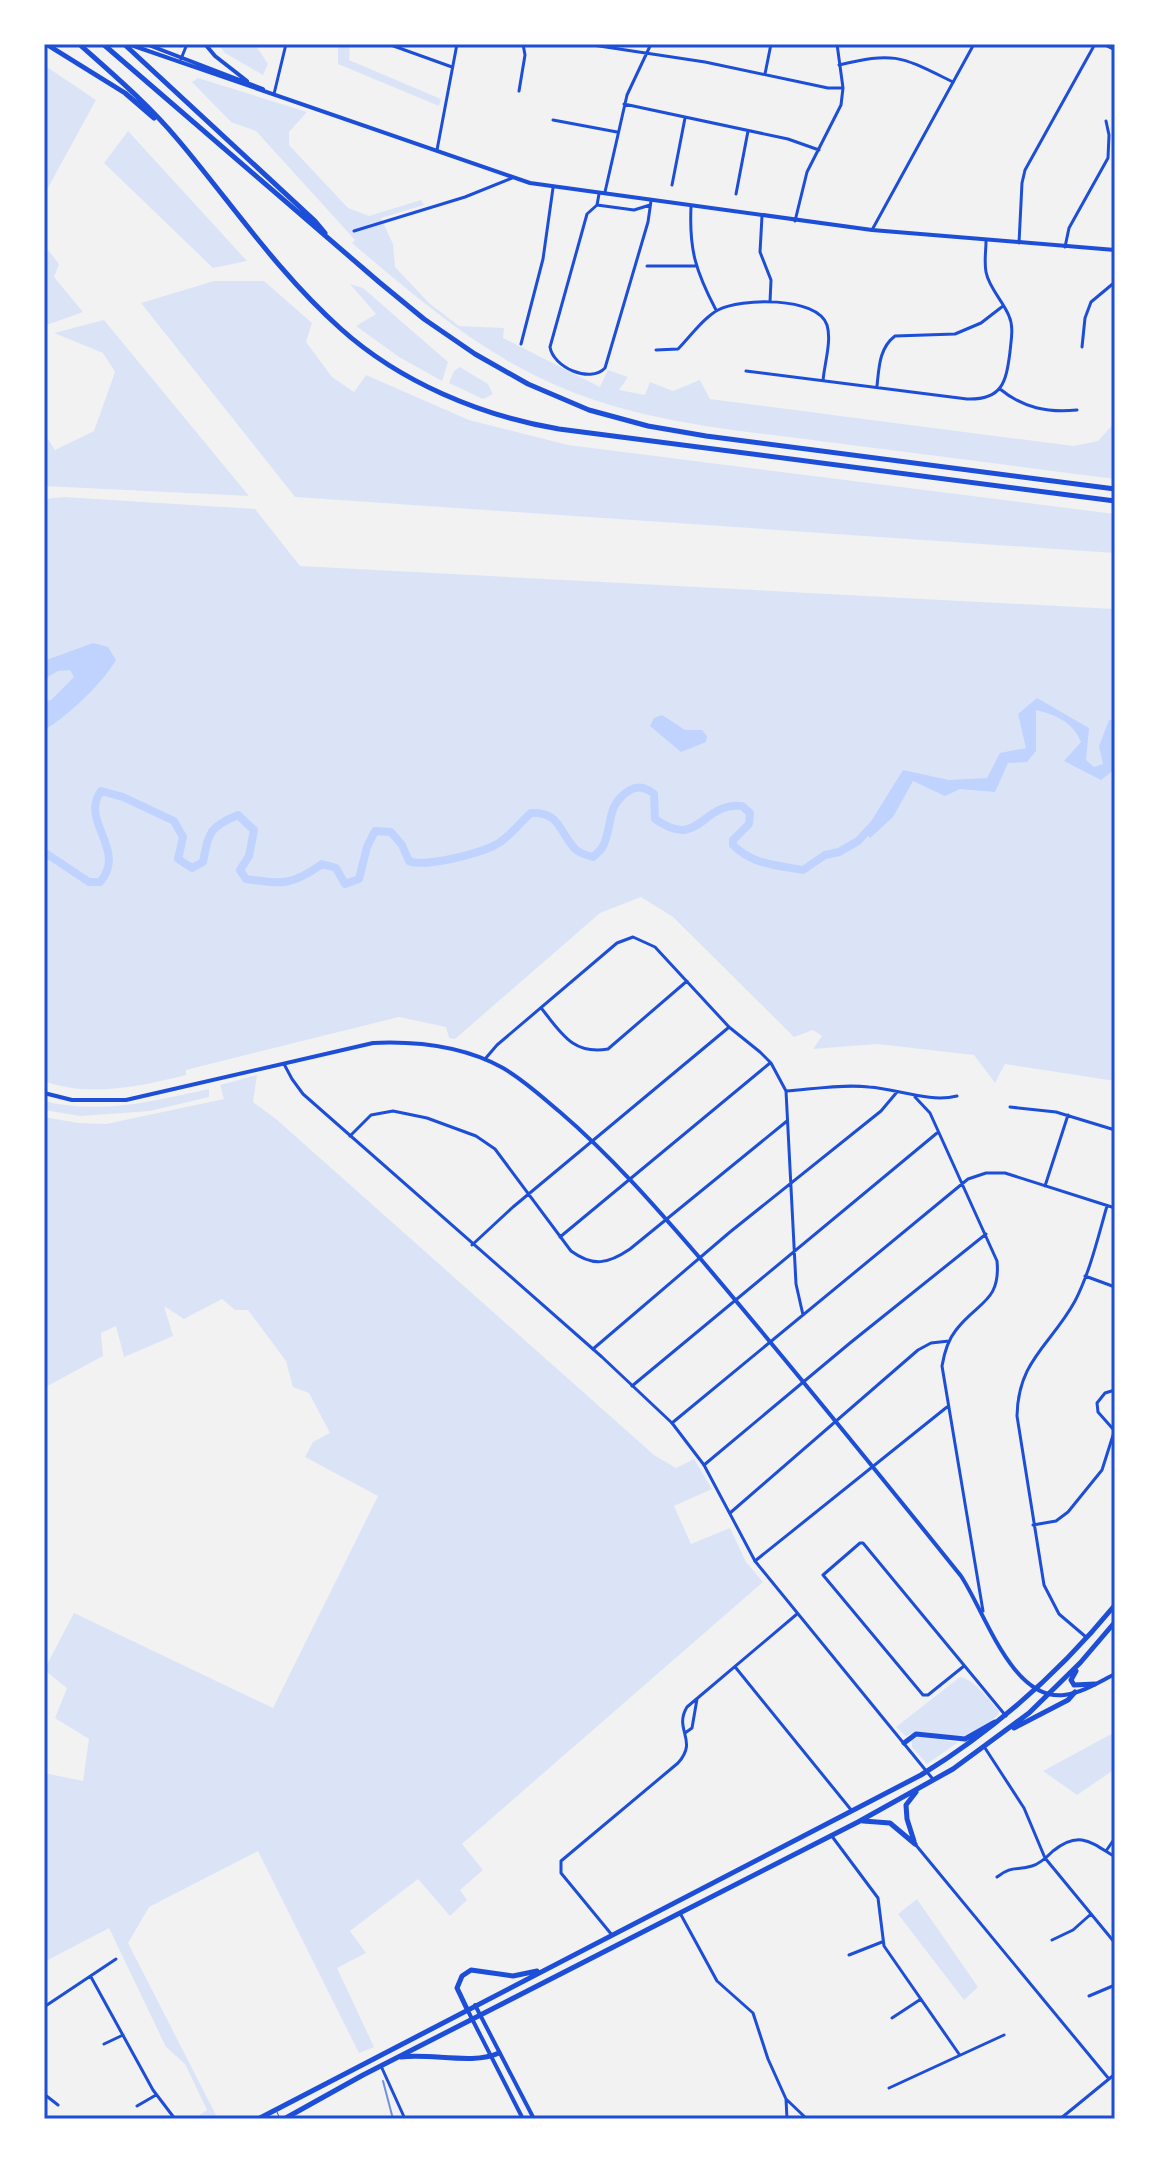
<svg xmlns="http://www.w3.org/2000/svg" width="1159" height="2163" font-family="Jost,sans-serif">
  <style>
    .green { fill: #dbe4f7 }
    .water { fill: #bfd3fe }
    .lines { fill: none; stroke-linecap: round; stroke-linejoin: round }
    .stream { stroke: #bfd3fe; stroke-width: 2 }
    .river { stroke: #bfd3fe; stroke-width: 8 }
    .service { stroke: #1d4ed8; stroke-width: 1 }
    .minor { stroke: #1d4ed8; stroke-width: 3 }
    .tertiary { stroke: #1d4ed8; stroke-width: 3 }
    .secondary { stroke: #1d4ed8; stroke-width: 4 }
    .primary { stroke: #1d4ed8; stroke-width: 4 }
    .trunk { stroke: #1d4ed8; stroke-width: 5 }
    .motorway { stroke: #1d4ed8; stroke-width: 5 }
    .rail { stroke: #7290e2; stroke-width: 2 }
    .neatline { fill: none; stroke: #1d4ed8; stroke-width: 3 }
  </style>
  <rect width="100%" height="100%" fill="#f2f2f2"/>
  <path class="green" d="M218,44H255L268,64L263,75L225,53Z
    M335,44H350L349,60L441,99L439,106L338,64V45Z
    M44,65L96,100L44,195Z
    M198,78L307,112L289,132V145L348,208L369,216L421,200L424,205L381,218L393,244L395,267L429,303L459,326L504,328L503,338L600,387L608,370L628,377L619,390L645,395L650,382L673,391L700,380L710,399L1073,446L1098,441L1115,422V479C1017,466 919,454 820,441C734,430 641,422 560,387C481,354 417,298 352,243L355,240L256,131L231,122L192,82Z
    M128,131L247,261L213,268L104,163Z
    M44,245L59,264L54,277L83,312L44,326Z
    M214,281H264L312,323L306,342L332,377L354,392L366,375L469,420L568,445L1115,514V553L295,497L141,303Z
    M350,284L363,288L448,362L442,381L399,357L356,326L376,314Z
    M104,320L249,496L44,486V433L55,450L94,431L115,372L103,353L54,333Z
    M460,367L488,384L493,394L483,399L449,383L454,371Z
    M64,497L255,509L300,566L1115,609V1081L1005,1064L995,1083L974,1055L877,1044L813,1049L822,1036L813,1030L794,1037L673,917L641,897L600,913L455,1039L449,1038L446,1027L399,1017L186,1070V1075C141,1086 89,1098 44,1081V499Z
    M257,1075L253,1102L276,1119L654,1455L676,1468L694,1459L712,1489L674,1506L691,1544L730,1528L746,1562L763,1582L462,1844L483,1870L460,1890L467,1900L450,1916L418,1879L350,1931L366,1953L337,1968L374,2047L359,2053L258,1851L149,1907L128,1943L218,2119H194L207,2110L185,2064L166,2047L109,1928L44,1962V1773L83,1781L89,1739L55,1718L67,1688L44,1670L74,1613L273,1708L378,1496L305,1457L313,1442L330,1433L309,1393L293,1387L286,1361L248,1310H235L222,1299L184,1319L164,1306L173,1336L124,1357L116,1326L101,1333L103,1356L44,1388V1117L78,1123L106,1124L224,1099L220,1085Z
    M209,1089V1097L150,1111L80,1116L44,1110V1101C100,1115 154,1101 209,1089Z
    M960,1677C974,1679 990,1701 999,1711L998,1715C988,1723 977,1734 964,1736C944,1740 925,1726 906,1736L896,1727Z
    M1115,1732V1769L1077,1795L1043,1771Z
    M919,1736L957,1742V1743L927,1764L912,1747V1740Z
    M917,1899L978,1987L964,2000L898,1914Z"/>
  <path class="water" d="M93,643L108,647L116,660C102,684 68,716 44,730V701L51,700L74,677L70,670L58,671L44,679V661Z
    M1037,698L1089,728L1086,760L1094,767L1103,764L1099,746L1109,720H1115V769L1101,780L1064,761L1081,742C1073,722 1056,715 1036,710V751L1027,762L1008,763L995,792L960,789L945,796L913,781L893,817L870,838L865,831L903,770L949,780L987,778L1000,753L1026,748L1018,714Z
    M662,715L685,730H702L707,736L706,742L681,752L650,726L654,718Z"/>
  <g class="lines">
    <path class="stream" d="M177,44L181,47"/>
    <path class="river" d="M44,852L89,882H100C128,850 79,821 101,791L123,797L174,821L183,837L178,859L192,868L203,862C209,832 209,827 238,815L254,830L249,856L240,870L246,879C283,884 291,886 322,864L336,868L345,884L359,879L367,847L375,831L391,832L402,845L409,861C425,868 481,853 497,844C509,838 520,822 531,813C560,812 558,830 575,849C579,853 586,855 593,857C596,854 600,851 602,848C614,827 604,806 630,790C640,785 646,788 654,794L655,819C701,851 700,802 742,806L750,813L749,824L733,840V845C753,865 777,865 803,870L825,855L839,852L858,841L873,825"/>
    <path class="service" d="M277,2112L280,2119"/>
    <path class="minor" d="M388,44L452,67
      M586,44L705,62L828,88H843
      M1103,44L1115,50
      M839,65C896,51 902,57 953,82
      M765,74L771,44
      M519,91L525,55L523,44
      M274,94L286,44
      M624,104L788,139L819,150
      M553,120L617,132
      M437,150L457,44
      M672,185L685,118
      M605,192L627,95L651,44
      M599,194L597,205L587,214L550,347C553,367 590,384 605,368L648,222L651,201
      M736,194L748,131
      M597,205L634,210L650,205
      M691,207C689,250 696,272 716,310
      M762,216L760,252L771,280L770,302
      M795,221L807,172L841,105L843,88L837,44
      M354,231L465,197L512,178
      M1019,243L1022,183L1025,170L1095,44
      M1065,247L1069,228L1108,158L1109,135L1106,121
      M647,266H695
      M521,344L543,259L553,188
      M1082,347L1085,318L1091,302L1115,282
      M656,350L678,349C690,337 703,318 718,310C740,298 817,296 827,325C832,341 824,365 823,381
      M746,371L967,399C1002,400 1006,383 1010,352C1011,340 1014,327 1009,316C1003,301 989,288 986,272C984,262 986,251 986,241
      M877,386C879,368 879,348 895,336L955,334L981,323L1003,306
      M1000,389C1023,408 1048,413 1077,410
      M542,1009C561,1033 573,1055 608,1049L687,981
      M485,1059L497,1045L617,943L633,937L655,947L729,1027L760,1052L771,1063L786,1091L796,1284L803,1315
      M786,1091C813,1089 842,1084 869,1087C898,1089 929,1103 957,1096
      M915,1097L930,1113L997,1261C1001,1302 977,1302 956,1330C948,1340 944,1354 942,1366L983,1611
      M1010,1107L1056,1112L1115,1130
      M350,1136L371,1115L393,1111L427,1118L476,1136L495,1149L571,1251C593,1267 608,1264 630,1249L787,1121
      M1045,1186L1068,1115
      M560,1237L770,1063
      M472,1245L513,1207L728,1028
      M1085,1276L1115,1287
      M593,1349L730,1232L881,1111L897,1092
      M632,1386L937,1133
      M672,1423L968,1179L986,1173H1005L1115,1208
      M1113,1429L1098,1412L1097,1403L1105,1393L1115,1390
      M704,1465L850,1343L986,1234
      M730,1513L918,1350L931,1343L949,1341
      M1033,1525L1056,1521L1068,1512L1102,1470L1115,1429
      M755,1561L947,1407
      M1086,1637L1059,1614L1044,1585L1017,1416C1018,1360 1051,1345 1075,1301C1090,1272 1098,1237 1107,1206
      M964,1666L928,1695H923L823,1575L860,1543H863L1006,1716
      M736,1668L852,1811
      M685,1733L692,1728L697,1699
      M985,1748L1024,1808L1045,1858L1115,1943
      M831,1835L878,1898L884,1946L959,2054
      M915,1844L1109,2079
      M1106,1851L1115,1838
      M997,1877C1012,1865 1017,1871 1032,1866C1040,1864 1047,1857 1053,1851C1079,1830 1091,1842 1115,1857
      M680,1913L717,1981L753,2013L768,2059L786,2099
      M612,1935L561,1873V1861L678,1763C699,1740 673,1730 687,1707L797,1614
      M1052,1940L1073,1930L1091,1914
      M849,1955L882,1942
      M91,1977L153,2090L175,2119
      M1089,1996L1115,1985
      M44,2007L116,1959
      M892,2018L921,1999
      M104,2044L123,2035
      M381,2066L405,2119
      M889,2088L1004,2035
      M44,2094L58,2105
      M137,2106L156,2095
      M986,2118V2119
      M787,2119L786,2099L807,2119
      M1060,2119L1115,2074"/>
    <path class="tertiary" d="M181,59L187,44
      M872,230L974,44
      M284,1064L292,1079L303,1094L602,1357L672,1423L704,1465L755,1561L932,1778"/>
    <path class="secondary" d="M44,1093L72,1100H126L373,1043C418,1041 463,1046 503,1068C524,1080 542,1097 560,1112C611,1156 655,1206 699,1257C788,1362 875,1469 961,1576C985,1612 1012,1701 1064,1695C1082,1693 1099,1682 1115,1674
      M475,2005L534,2119
      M467,2009L523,2119"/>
    <path class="primary" d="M128,44L530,183L872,230L1115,250
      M146,44L263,89
      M205,44L215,56L247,81"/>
    <path class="trunk" d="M1076,1671L1071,1680L1074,1685L1095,1684
      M1014,1728L1068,1700L1075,1692
      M904,1743L916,1734L965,1739L995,1722
      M863,1821L890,1823L915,1844
      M914,1841L907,1819L906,1805L916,1792
      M467,2009L457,1988L462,1976L471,1970L513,1976L537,1971
      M401,2057C431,2053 473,2065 499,2053
      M258,2119L921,1775C996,1729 1059,1673 1115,1605
      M284,2119L363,2075L858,1822L953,1769L1029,1713L1080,1663L1115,1622"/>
    <path class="motorway" d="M46,44L125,93L154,118
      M79,44C114,75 149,105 179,141C232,204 279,274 341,329C400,382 481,416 559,429L1115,501
      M103,44L379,282L424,319L475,354L528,384L589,410L648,426L706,436L1115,489
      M124,44L315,221L325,233"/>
    <path class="rail" d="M383,2081L393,2119"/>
  </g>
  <rect width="1159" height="2163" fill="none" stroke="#ffffff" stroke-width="92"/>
  <rect x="46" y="46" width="1067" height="2071" class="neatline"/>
</svg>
